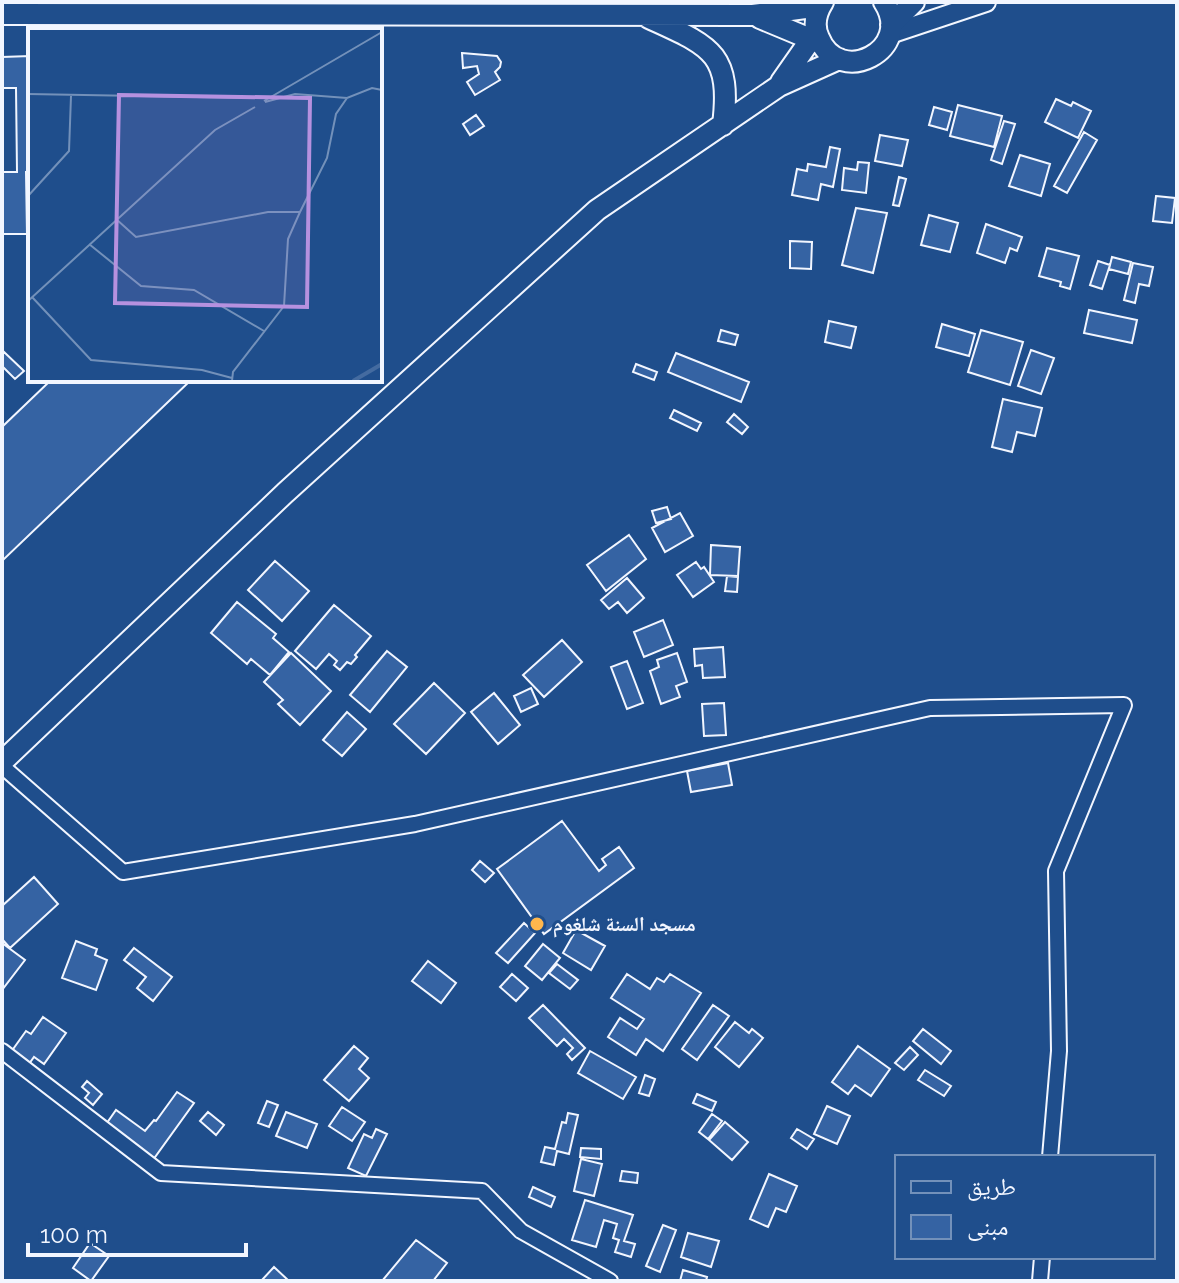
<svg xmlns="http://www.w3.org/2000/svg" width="1179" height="1283" font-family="Raleway,'Noto Naskh Arabic',sans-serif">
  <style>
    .building { fill: #3563a3; stroke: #f2f6ff; stroke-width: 2 }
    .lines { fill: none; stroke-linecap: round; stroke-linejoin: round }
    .street-casing { stroke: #f2f6ff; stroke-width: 18 }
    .secondary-casing { stroke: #f2f6ff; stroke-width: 22 }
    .primary-casing { stroke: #f2f6ff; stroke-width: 24 }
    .street { stroke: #1f4e8c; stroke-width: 14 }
    .secondary { stroke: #1f4e8c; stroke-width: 18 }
    .primary { stroke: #1f4e8c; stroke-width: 20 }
    .poi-dot { fill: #ffb74d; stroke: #1f4e8c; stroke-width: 3 }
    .labels { text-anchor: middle; stroke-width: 6; stroke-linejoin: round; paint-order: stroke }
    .poi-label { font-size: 20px; font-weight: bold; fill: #f2f6ff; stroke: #1f4e8c; text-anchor: start }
    .inset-river { fill: none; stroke: #446ba0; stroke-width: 4 }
    .inset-road { fill: none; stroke: #7391ba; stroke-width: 2 }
    .view { fill: #b691df; fill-opacity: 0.15; stroke: #b691df; stroke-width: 4 }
    .inset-edge { fill: none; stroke: #f2f6ff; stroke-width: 4 }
  </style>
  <rect width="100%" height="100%" fill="#1f4e8c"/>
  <path class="building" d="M462,53L497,56L501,62L500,67L495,72L500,80L475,95L467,82L479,74L477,66L463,68Z
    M30,56V172H26L27,234H2V172H17L16,88H2V57Z
    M1056,99L1071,106L1073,102L1091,111L1078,138L1045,122Z
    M958,105L1002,116L994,147L950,136Z
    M934,107L952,112L947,130L929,125Z
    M476,115L484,126L470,135L463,124Z
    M1004,121L1015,124L1002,164L991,160Z
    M1084,132L1097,140L1067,193L1054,186Z
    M880,135L908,140L902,166L875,161Z
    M830,147L840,149L833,187L821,184L818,200L792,195L797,169L807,171L808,164L826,167Z
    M1020,155L1050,164L1041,196L1009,186Z
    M858,162L869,163L866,193L842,190L844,168L857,170Z
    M899,177L906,179L899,206L893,205Z
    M1156,196L1175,198L1172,223L1153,221Z
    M856,208L887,213L873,273L842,265Z
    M929,215L958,223L950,252L921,245Z
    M986,224L1022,237L1017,251L1010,248L1005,263L977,253Z
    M790,241L812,242L811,269L790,268Z
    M1047,248L1079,256L1070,289L1060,286L1061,282L1039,276Z
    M1112,257L1131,262L1128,274L1109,269Z
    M1098,261L1110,265L1102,289L1090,285Z
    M1133,263L1153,267L1149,286L1139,284L1135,303L1124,300Z
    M1089,310L1137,320L1132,343L1084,333Z
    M829,321L856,327L851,348L825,342Z
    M942,324L975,334L969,356L936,347Z
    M721,330L738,335L735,345L718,341Z
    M981,330L1023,342L1010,385L968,372Z
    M1031,350L1054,358L1041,394L1018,386Z
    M3,351L24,371L15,379L2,366Z
    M676,353L749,382L741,402L668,372Z
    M636,364L657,372L654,380L633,372Z
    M51,380H191L2,561V427Z
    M1003,399L1042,408L1035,436L1017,432L1012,452L992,447Z
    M674,410L701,423L697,431L670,418Z
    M734,414L748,427L742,434L727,422Z
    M667,507L671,519L656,523L652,511Z
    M680,513L693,536L665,552L652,528Z
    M629,535L646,559L606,591L587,565Z
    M711,545L740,547L738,576L710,575Z
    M275,561L309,591L282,621L248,590Z
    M696,562L701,569L704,567L714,582L693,597L677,575Z
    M727,576L738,577L737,592L725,591Z
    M627,578L644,598L627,613L618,602L609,609L601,600Z
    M237,602L276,634L273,638L289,652L270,675L251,659L247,664L211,633Z
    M334,605L371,636L355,655L357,657L351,664L347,662L340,670L334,665L337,661L329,654L316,669L295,651Z
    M663,620L673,645L644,657L634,632Z
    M562,640L582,662L544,697L523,675Z
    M723,647L725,677L703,678L702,665L695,666L694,649Z
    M387,651L407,667L370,712L350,695Z
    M291,653L331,691L300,725L278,704L283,700L264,682Z
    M677,653L687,682L676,686L680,697L661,704L650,671L659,667L657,660Z
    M627,661L643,703L627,709L611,667Z
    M434,683L465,713L426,754L394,724Z
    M531,688L538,704L521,712L514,696Z
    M494,693L520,725L498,744L471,712Z
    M724,703L726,735L704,736L702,704Z
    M347,712L366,729L342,756L323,740Z
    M728,763L732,785L691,792L687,771Z
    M562,821L599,871L606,865L602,859L619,847L634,868L544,934L497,869Z
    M480,861L494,873L485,882L472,870Z
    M34,877L58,904L10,948L2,939V906Z
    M524,923L535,933L508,963L496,953Z
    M576,930L605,946L591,970L563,953Z
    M76,941L97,949L95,955L107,960L96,990L62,978Z
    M2,943L25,960L2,990Z
    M543,944L560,958L542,980L525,966Z
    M134,948L172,977L153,1001L137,988L146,977L124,960Z
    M428,961L456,983L441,1003L412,981Z
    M557,964L578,980L570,989L549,973Z
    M512,974L528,988L516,1001L500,987Z
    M627,974L650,989L657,978L664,982L670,974L701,993L663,1051L646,1039L636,1055L608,1037L620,1018L637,1029L644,1019L611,998Z
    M543,1005L585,1048L572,1060L567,1054L573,1048L564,1039L557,1046L529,1018Z
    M713,1005L729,1016L697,1060L682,1049Z
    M43,1017L66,1033L44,1064L34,1057L24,1071L6,1059L26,1031L31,1034Z
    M735,1022L749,1033L752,1029L763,1038L739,1067L715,1047Z
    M923,1029L951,1051L941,1064L913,1041Z
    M354,1046L368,1058L359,1069L369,1078L349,1101L324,1080Z
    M858,1046L890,1069L871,1096L855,1085L848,1094L832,1082Z
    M910,1047L918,1055L904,1070L895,1063Z
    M590,1051L636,1077L623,1099L578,1073Z
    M925,1070L951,1086L944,1096L918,1080Z
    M645,1075L655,1079L649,1096L639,1093Z
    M87,1081L102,1094L93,1105L85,1098L89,1093L82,1087Z
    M177,1092L194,1103L150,1164L102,1130L116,1110L145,1131L154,1120L156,1121Z
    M697,1094L716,1102L712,1111L693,1103Z
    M267,1101L278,1105L269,1127L258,1123Z
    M827,1106L850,1116L837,1144L814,1134Z
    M342,1107L365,1122L352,1141L329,1126Z
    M208,1112L224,1125L216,1135L200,1121Z
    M286,1112L317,1124L307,1148L276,1136Z
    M568,1113L578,1115L569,1154L557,1151L554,1165L541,1162L545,1147L555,1149L562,1122L566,1123Z
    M712,1114L722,1121L708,1139L699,1132Z
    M725,1122L748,1142L732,1160L709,1140Z
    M376,1129L387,1134L366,1176L348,1168L364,1134L372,1138Z
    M797,1129L814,1139L807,1149L791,1138Z
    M581,1148L601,1149V1159L580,1157Z
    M581,1159L602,1164L594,1196L574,1191Z
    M622,1171L638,1173L637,1183L620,1181Z
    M769,1174L797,1186L786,1212L776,1208L768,1227L750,1219Z
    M533,1187L555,1197L551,1207L529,1197Z
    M585,1200L633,1215L624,1241L635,1244L631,1257L615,1252L619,1240L613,1238L617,1224L604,1220L596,1247L572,1240Z
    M663,1225L676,1230L660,1272L646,1266Z
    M688,1233L719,1241L711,1267L681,1257Z
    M416,1240L447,1263L433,1281H382Z
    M90,1243L109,1256L91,1281L73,1268Z
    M274,1267L289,1281H261Z
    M683,1270L707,1277L706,1281H680Z"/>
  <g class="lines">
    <defs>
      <path id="street" d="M2,766L123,872L415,824L930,708L1124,705L1056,871L1059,1051L1050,1157
        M2,1051L161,1173L482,1191L521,1231L610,1281
        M1040,1281L1042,1257"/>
      <path id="secondary" d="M890,34L986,2"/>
      <path id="primary" d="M823,2C816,13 813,26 819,38C839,88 915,50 884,2
        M2,14L753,15L820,6
        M649,18C710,46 732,52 723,125
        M760,18L820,43
        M891,25L914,2
        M781,82L816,32
        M2,762L285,493L597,210L779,86L839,59"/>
    </defs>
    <use href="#street" class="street-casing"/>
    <use href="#secondary" class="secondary-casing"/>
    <use href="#primary" class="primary-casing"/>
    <use href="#street" class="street"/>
    <use href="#secondary" class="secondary"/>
    <use href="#primary" class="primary"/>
  </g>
  <circle class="poi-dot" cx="537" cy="924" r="8"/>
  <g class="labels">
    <g class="poi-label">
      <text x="553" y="931">مسجد السنة شلغوم</text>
    </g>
  </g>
  <g transform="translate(28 28)">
    <rect width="354" height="354" fill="#1f4e8c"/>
    <path class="inset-river" d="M325,353L354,336"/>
    <path class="inset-road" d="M0,66L224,70M236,73L354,4M237,74L267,66L319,70L344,60L354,62M0,168L41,123L43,68M272,184L299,130L308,86L319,70M88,191L108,209L240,184H272L260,211L256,278L205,344L204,353M61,216L113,258L166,262L236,303M4,269L63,332L174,342L204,350M0,273L187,102L227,79"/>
    <path class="view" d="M91,67L282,70L279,279L87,275Z"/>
    <rect width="354" height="354" class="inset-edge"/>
  </g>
  <rect width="1179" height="1283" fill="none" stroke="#f2f6ff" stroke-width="8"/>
  <rect x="895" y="1155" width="260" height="104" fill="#1f4e8c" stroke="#7391ba" stroke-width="2"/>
  <rect x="911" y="1181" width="40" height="12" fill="#1f4e8c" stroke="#7391ba" stroke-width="2"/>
  <text x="967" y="1195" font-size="24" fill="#f2f6ff">طريق</text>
  <rect x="911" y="1215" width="40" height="24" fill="#3563a3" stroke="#7391ba" stroke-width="2"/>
  <text x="967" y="1235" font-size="24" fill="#f2f6ff">مبنى</text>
  <path d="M28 1243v12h218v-12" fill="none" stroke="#f2f6ff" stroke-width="4"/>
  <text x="40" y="1243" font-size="24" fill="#f2f6ff" stroke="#1f4e8c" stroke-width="6" paint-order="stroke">100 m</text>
</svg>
